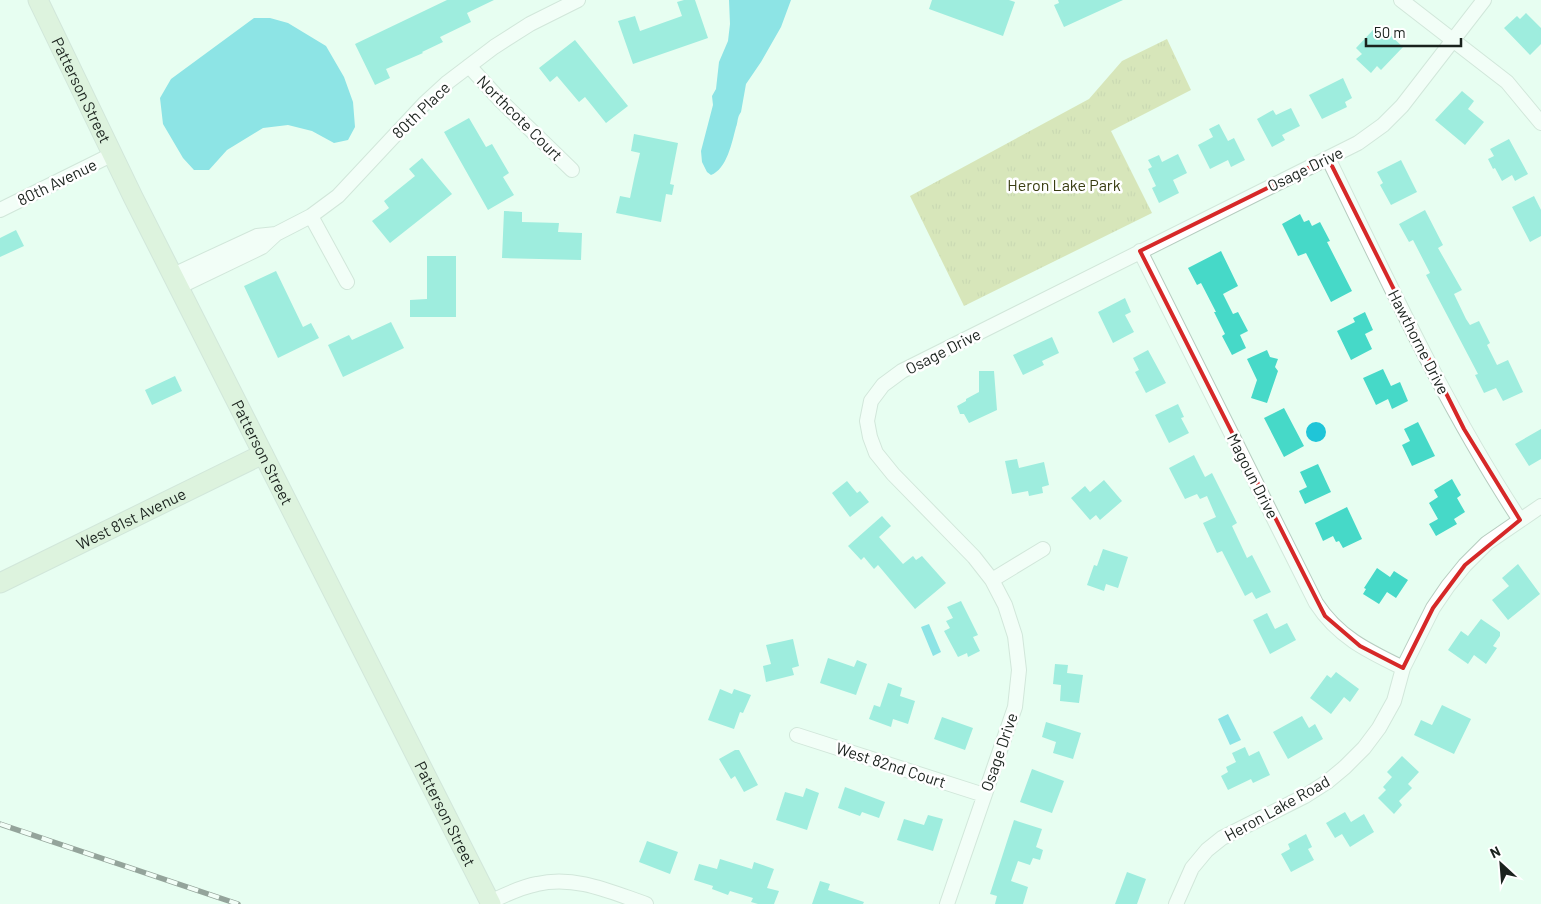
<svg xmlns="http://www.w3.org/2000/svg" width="1541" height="904" font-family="Barlow,sans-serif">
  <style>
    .park { fill: url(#park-tufts) }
    .water { fill: #1fc5d8 }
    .building { fill: #46d9c8 }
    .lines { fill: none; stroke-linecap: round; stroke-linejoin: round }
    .street-casing { stroke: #b6ccbf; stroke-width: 16 }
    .secondary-casing { stroke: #b6ccbf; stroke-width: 21 }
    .street { stroke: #fff; stroke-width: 14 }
    .secondary { stroke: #d1e6c7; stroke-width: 19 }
    .rail-casing { stroke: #303933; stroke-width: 5.5 }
    .rail { stroke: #fff; stroke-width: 4; stroke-dasharray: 11; stroke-linecap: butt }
    .marked { fill: none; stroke: #d62828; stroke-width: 4; stroke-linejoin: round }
    .labels { text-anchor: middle; stroke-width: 5; stroke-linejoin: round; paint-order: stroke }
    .street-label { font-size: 16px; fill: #1a221d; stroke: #fff }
    .park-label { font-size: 16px; fill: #393d12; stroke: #fff }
  </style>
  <defs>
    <pattern id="park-tufts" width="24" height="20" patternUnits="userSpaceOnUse" patternTransform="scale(1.25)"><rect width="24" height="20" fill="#c3cb79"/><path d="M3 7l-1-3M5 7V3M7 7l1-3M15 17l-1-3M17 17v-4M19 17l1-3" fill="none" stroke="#a7ae68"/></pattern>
  </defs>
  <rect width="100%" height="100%" fill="#e7fef1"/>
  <path class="park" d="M1167,39L1191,90L1111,131L1152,213L964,306L910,196L1089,99L1122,61Z"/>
  <path class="water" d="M729,0H791L781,27L761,62L746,84L741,112C737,117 738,122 736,127C732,142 727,169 711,175L707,172L702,162L701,151L713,105L712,96L716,89L719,62L728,41L730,24Z
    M254,18H270L288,23L326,46L344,77L353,102L355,127L348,140L334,143L312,131L288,125L263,128L227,150L209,170H194L183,158L163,124L160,98L171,79Z
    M1306 432a10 10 0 1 1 20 0a10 10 0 1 1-20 0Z
    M929,624L941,652L933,656L921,627Z
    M1228,714L1241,740L1230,745L1218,719Z"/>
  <path class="building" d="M447,0H494L467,13L471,22L440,37L443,42L422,52L423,53L386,69L390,78L375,85L355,44Z
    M684,0H695L708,38L633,64L618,21L635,16L640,31L682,16L677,2Z
    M932,0H1009L1015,2L1003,36L929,9Z
    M1058,0H1123L1064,27L1054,5L1059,3Z
    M1526,13L1541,28V44L1530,55L1504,28L1517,16L1520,19Z
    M1373,30L1384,40L1389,34L1403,47L1381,70L1377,66L1371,73L1356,59L1362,54L1356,48Z
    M575,40L628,106L606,123L585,97L579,102L557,76L550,82L539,68Z
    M1343,78L1352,98L1345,102L1347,107L1322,119L1309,95Z
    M1462,91L1474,101L1468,109L1484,122L1465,145L1435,120Z
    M1291,108L1300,126L1282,135L1285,140L1272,147L1257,119L1273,110L1276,115Z
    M469,118L486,147L492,144L509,173L503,177L514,195L488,210L444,132Z
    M1219,124L1228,141L1234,138L1245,160L1231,167L1228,160L1210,169L1198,145L1213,137L1209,129Z
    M634,134L678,143L670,184L674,185L672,195L666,194L661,222L616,213L620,196L630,198L635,174L640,153L631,151Z
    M1509,139L1528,174L1515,181L1512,175L1502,181L1495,168L1493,169L1488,159L1494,156L1490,149Z
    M1178,154L1187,173L1173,180L1179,193L1159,203L1152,188L1156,186L1148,169L1152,167L1148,160L1159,155L1162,162Z
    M422,158L452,194L390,243L372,221L389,208L384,201L415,176L409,169Z
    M1401,160L1417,192L1391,205L1380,185L1383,183L1377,172Z
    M1534,196L1541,210V236L1530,242L1512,207Z
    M1425,210L1443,245L1438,248L1462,290L1454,294L1466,319L1470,325L1479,321L1490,343L1487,345L1497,365L1508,360L1523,392L1503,401L1496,388L1484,393L1475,375L1478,374L1426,275L1430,273L1413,240L1409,242L1399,224Z
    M504,211L522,212V222L559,223L558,232L582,233L581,260L502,258Z
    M1300,214L1304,222L1309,220L1312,226L1320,222L1330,241L1327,242L1352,291L1331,302L1306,253L1298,256L1282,224Z
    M16,230L24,246L0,257V238Z
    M1221,251L1238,286L1223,294L1233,314L1238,312L1248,331L1240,335L1246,348L1232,355L1222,336L1225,334L1214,312H1216L1201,283L1197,285L1188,268Z
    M427,256H456V317H410V300L427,299Z
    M276,271L303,327L311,323L319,338L278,358L244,286Z
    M1125,298L1131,312L1125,315L1134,332L1113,343L1098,312Z
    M1365,312L1373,330L1365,334L1372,349L1351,360L1337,331L1355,322L1353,318Z
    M391,322L404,348L343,377L328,345L349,335L352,340Z
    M1052,337L1059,353L1042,361L1044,365L1023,375L1013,355Z
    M1148,350L1166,383L1146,393L1135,372L1139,370L1133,358Z
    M1267,350L1270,357L1278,359L1275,367L1278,371L1267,403L1251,398L1257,380L1247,359Z
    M1383,369L1391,386L1400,382L1408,401L1392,409L1388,399L1376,405L1363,378Z
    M979,371H994L997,410L969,423L964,414H960L957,406L966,401V399L979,392Z
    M175,376L182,391L152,405L145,390Z
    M1178,404L1184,417L1181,418L1189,433L1169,443L1155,415Z
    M1284,408L1304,446L1284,457L1264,418Z
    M1418,422L1435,456L1412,466L1402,445L1410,441L1404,429Z
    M1541,429V459L1529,466L1515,444Z
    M1194,455L1205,477L1212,473L1237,523L1232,526L1247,558L1252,555L1271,592L1256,599L1252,592L1245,596L1222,551L1217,553L1203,523L1216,517L1207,496L1200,499L1197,494L1185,499L1169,468Z
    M1017,459L1019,468L1044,462L1049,485L1042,487L1043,493L1029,496L1028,491L1012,494L1005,461Z
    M1318,464L1331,492L1305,504L1299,491L1307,487L1300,472Z
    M1452,479L1461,495L1457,498L1465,512L1454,519L1457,524L1436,536L1429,524L1438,519L1429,503L1438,497L1434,490Z
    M1104,480L1122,501L1100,520L1096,515L1090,520L1071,498L1085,486L1090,492Z
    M847,481L857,493L860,491L869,502L850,517L832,493Z
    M1347,507L1362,539L1343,548L1339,541L1336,542L1333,536L1323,541L1315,523Z
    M882,516L891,526L879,537L903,564L913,556L916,560L922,556L946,583L915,609L878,565L874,569L864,557L861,560L848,546Z
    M1103,549L1128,557L1118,588L1106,584L1104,591L1087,585L1094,565L1097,566Z
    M1518,564L1540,594L1508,620L1492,600L1509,586L1502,578Z
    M1377,568L1390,577L1394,571L1408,580L1396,598L1387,592L1379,604L1363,594L1366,589L1364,588Z
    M961,601L978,635L973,637L980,651L968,657L967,653L958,657L944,631L950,628L946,621L953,618L947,607Z
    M1267,613L1275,629L1287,623L1296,640L1270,654L1253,620Z
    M1481,619L1500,632V636L1493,646L1497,648L1486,664L1474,655L1468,664L1448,650L1461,631L1468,636Z
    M793,639L799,666L792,668L794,675L766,682L763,666L771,664L766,645Z
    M828,658L854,667L857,660L867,664L856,695L820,683Z
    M1055,664L1068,665L1067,673L1083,675L1079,703L1060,701L1061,685L1053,684Z
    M1336,672L1359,689L1350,702L1344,697L1331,714L1310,698L1327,675L1331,678Z
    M888,683L902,688L900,696L915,701L908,724L893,719L891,727L869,719L874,705L880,707Z
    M720,689L732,694L734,689L751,695L743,713L740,712L734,729L708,720Z
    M1442,705L1471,719L1454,754L1414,735L1421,720L1432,725Z
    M1302,716L1309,728L1315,724L1323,739L1288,759L1273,732Z
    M942,717L973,728L965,750L934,739Z
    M1046,722L1081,733L1073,759L1053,753L1056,742L1042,737Z
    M1245,747L1249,756L1259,751L1270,775L1253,783L1251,779L1228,790L1221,776L1228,772L1226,767L1236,762L1232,753Z
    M735,750H739L758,785L744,792L735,776L731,779L719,759Z
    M1402,756L1419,772L1408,784L1412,788L1399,801L1402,805L1394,814L1378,798L1386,790L1383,787L1392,777L1387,772Z
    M1032,769L1064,781L1052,813L1020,802Z
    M845,787L885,802L879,818L862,812L860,816L838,808Z
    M806,788L819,793L807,830L776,820L785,792L803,797Z
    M1345,812L1351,822L1364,814L1374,832L1350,847L1342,834L1335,838L1326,823Z
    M928,815L943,819L933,851L897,840L904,819L924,825Z
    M1014,820L1042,829L1036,847L1043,850L1040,860L1033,858L1030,865L1018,861L1011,881L1028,887L1023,904H995L997,896L990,894Z
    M1306,834L1312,847L1308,849L1314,860L1291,872L1281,854L1290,849L1288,844Z
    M647,841L678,852L670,874L639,862Z
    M720,859L752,869L754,862L774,869L767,888L779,891L774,904H758L751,902L753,898L730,891L728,895L712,889L713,886L694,880L699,864L717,869Z
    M1127,872L1146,879L1137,904H1115Z
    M820,881L830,884L828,890L864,902L863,904H812Z"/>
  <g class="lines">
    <defs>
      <path id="street" d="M1401,0L1507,82L1541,123
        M469,66L501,101L572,170
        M1328,158C1388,281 1445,406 1520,520
        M0,210L113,154
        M311,216L347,282
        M1140,251L1316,603C1338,637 1368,651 1403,668
        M173,275L257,236L276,234
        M179,287L262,247L276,234L311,216L338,196L424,104L448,82L494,47L530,24L578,0
        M992,580L1043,549
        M797,735L984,795
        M490,902C505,895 520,887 537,884C575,875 611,892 646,904
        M947,904L1015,707L1019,670L1015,636L1005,605L992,580L974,557L893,474L876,453L870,437L867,421L871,401L883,385L902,371L1358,143L1383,125L1402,106L1484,0
        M1176,904L1192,868L1207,850L1222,838L1305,796L1327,782L1345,767L1364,748L1379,728L1394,701L1403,668L1433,608L1448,586L1465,565L1487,543L1541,506"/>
      <g id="secondary">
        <path id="s1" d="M38,0L133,197L491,904"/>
        <path id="s2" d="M0,583L263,454"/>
      </g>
    </defs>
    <use href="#street" class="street-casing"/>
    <use href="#secondary" class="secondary-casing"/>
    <use href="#street" class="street"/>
    <use href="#secondary" class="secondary"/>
    <defs>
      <path id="rail" d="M0,824L238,904"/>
    </defs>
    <use href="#rail" class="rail-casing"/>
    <use href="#rail" class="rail"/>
  </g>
  <path d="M0 0H1541V904H0ZM1328,158L1464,429L1520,520L1465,565L1433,608L1403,668L1360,646L1325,616L1140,251Z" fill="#e7fef1" fill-opacity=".55" fill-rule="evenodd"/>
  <path class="marked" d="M1328,158L1464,429L1520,520L1465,565L1433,608L1403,668L1360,646L1325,616L1140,251Z"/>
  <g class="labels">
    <g class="street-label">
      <text dy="6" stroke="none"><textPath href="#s1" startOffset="100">Patterson Street</textPath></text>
      <text transform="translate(421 110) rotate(-44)" y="6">80th Place</text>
      <text transform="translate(520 118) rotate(45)" y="6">Northcote Court</text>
      <text transform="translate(1305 169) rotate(-26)" y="6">Osage Drive</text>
      <text transform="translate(57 182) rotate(-26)" y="6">80th Avenue</text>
      <text transform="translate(1419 342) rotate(63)" y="6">Hawthorne Drive</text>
      <text transform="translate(943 351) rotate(-27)" y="6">Osage Drive</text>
      <text dy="6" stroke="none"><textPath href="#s1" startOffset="505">Patterson Street</textPath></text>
      <text transform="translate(1253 476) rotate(63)" y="6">Magoun Drive</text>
      <text dy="6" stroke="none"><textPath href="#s2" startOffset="146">West 81st Avenue</textPath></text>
      <text transform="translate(999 752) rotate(-71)" y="6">Osage Drive</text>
      <text transform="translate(891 765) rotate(18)" y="6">West 82nd Court</text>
      <text transform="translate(1277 808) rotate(-29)" y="6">Heron Lake Road</text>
      <text dy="6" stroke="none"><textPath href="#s1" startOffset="910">Patterson Street</textPath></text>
    </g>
    <g class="park-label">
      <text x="1064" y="191">Heron Lake Park</text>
    </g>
  </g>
  <g transform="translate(1501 864) rotate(334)" stroke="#ffffff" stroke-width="4" paint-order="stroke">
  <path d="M0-4L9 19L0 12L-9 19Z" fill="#1a221d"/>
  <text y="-8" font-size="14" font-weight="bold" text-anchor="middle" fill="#1a221d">N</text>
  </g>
  <path d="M1366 38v8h95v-8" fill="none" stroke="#1a221d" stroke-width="2.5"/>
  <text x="1374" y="38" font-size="15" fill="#1a221d" stroke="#ffffff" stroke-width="4" paint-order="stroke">50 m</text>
</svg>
